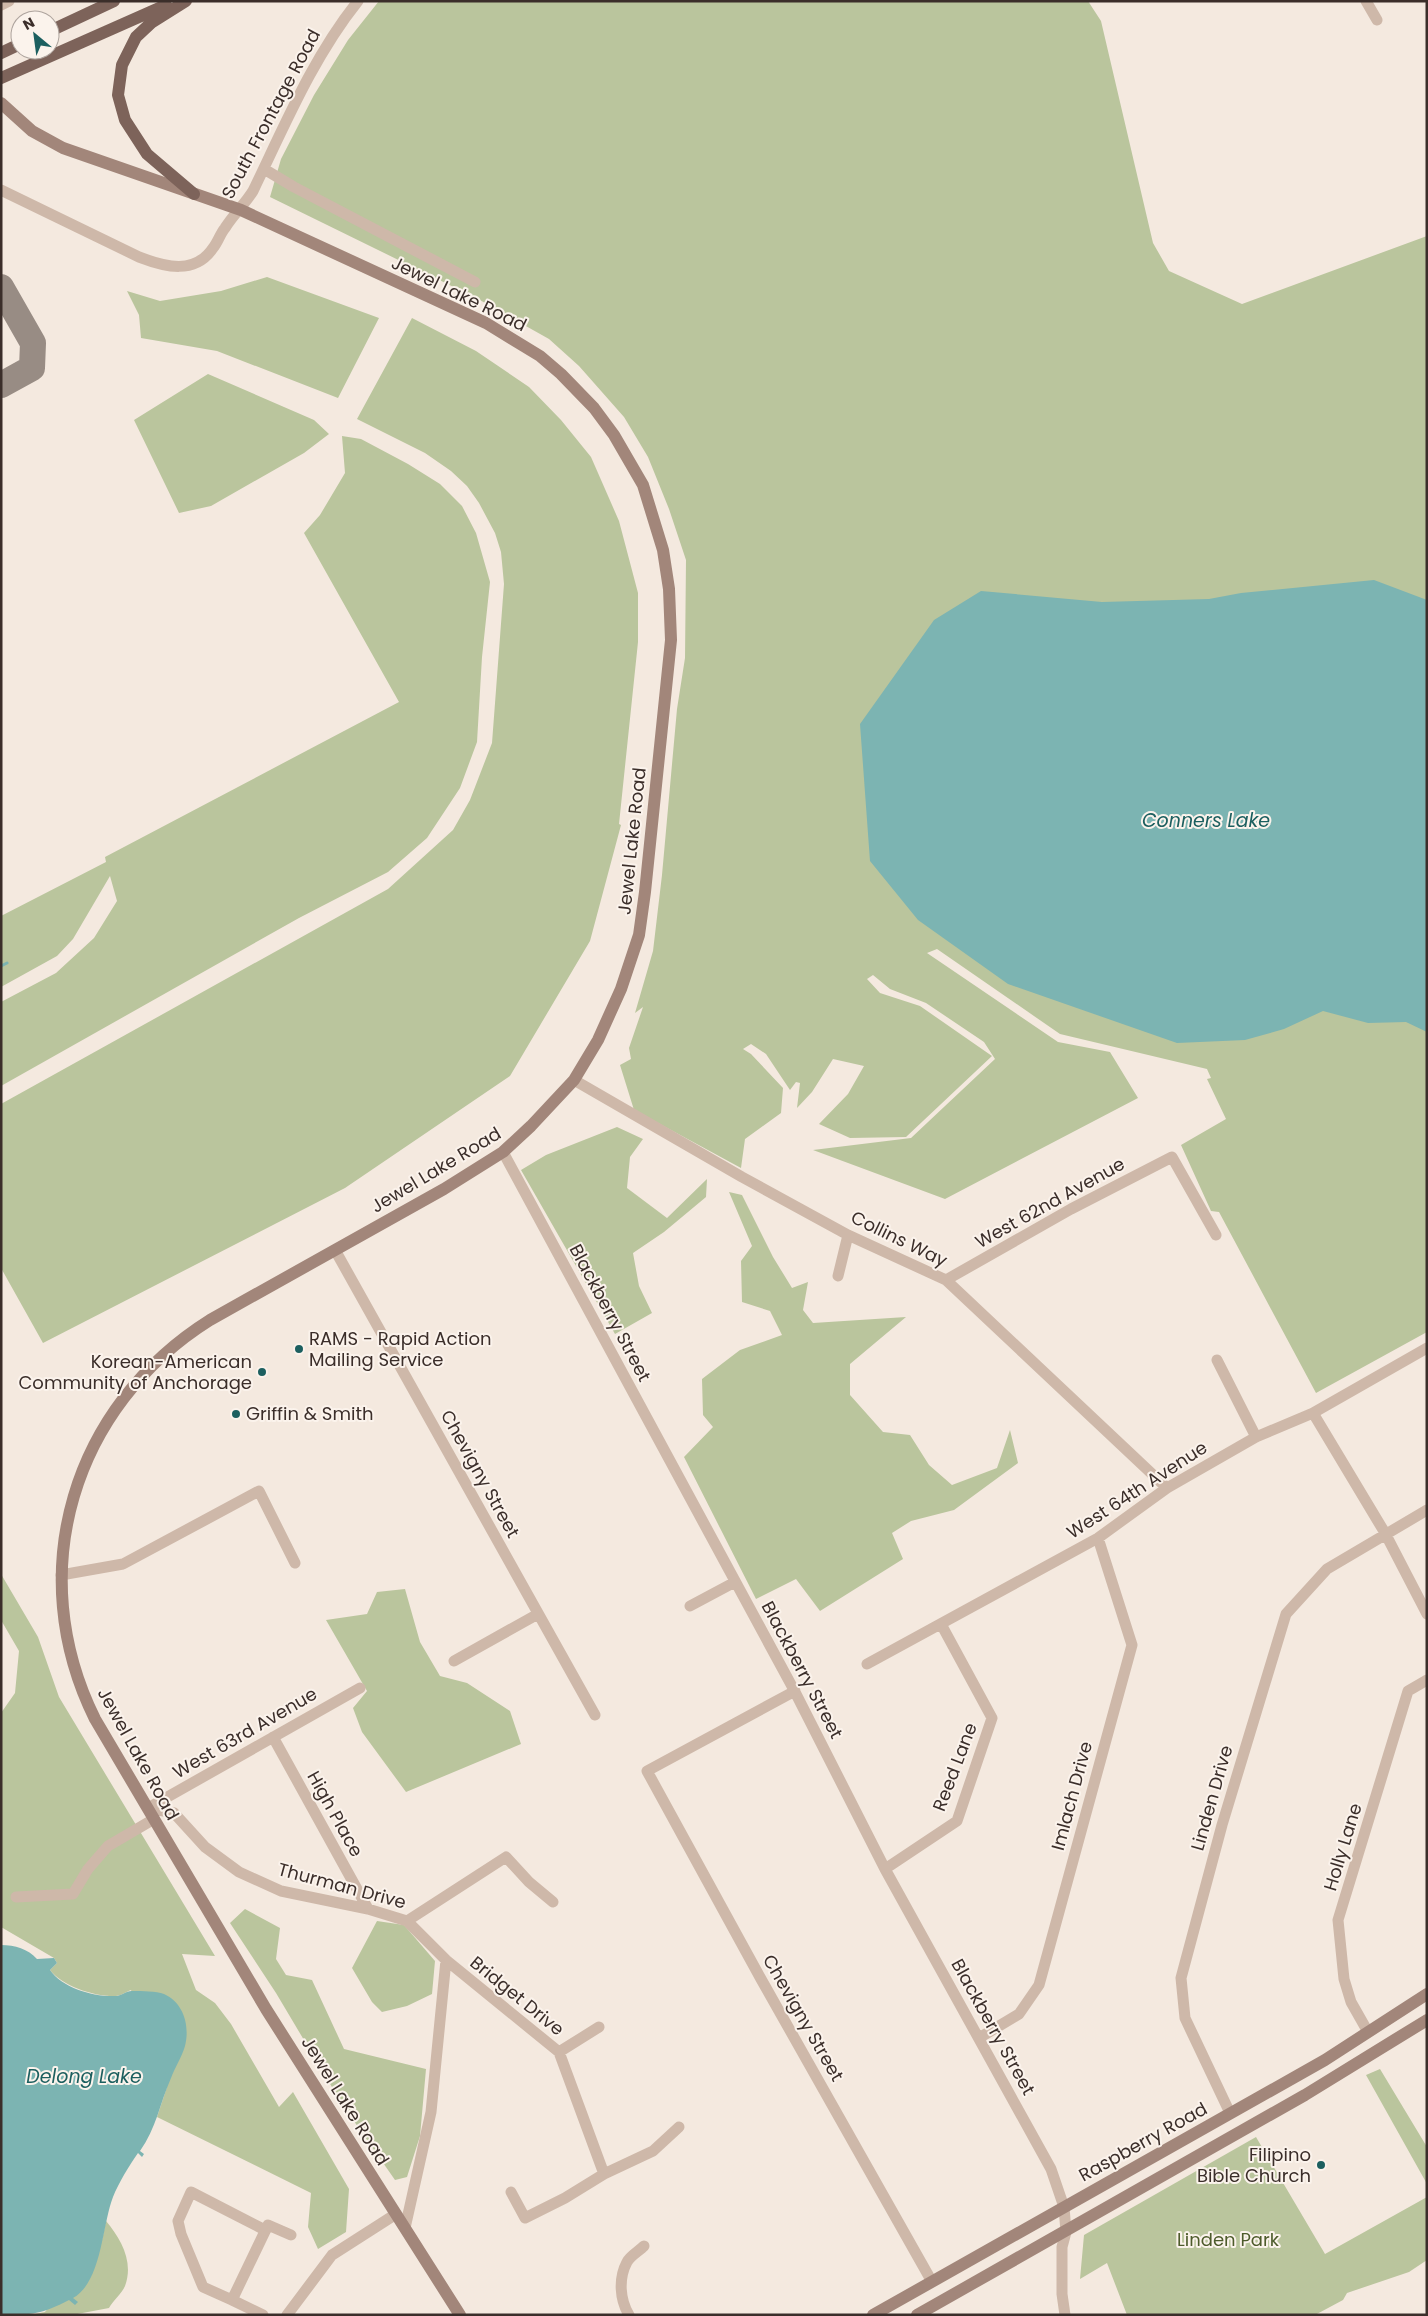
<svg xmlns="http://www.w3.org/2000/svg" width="1428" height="2316" font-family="Poppins,sans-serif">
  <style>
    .green { fill: #bac59d }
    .water { fill: #7cb4b2 }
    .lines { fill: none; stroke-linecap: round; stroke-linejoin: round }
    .stream { stroke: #7cb4b2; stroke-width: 3 }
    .taxiway { stroke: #988c84; stroke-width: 26 }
    .minor { stroke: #ceb8a9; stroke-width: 11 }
    .secondary { stroke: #a2867a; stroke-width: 12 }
    .primary { stroke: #7d635a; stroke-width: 12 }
    .poi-dot { fill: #1c5f5f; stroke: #fbf3ec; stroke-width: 2 }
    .labels { text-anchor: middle; stroke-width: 4; stroke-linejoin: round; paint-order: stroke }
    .street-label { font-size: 18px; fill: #3b2e2a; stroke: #fbf3ec }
    .poi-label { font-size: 18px; fill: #3b2e2a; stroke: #fbf3ec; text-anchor: start }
    .park-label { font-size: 18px; fill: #4d5b2b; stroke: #fbf3ec }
    .water-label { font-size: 19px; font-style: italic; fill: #1c5f5f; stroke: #fbf3ec }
  </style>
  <rect width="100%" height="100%" fill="#f4e9df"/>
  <path class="green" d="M379,1H1088L1101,21L1153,243L1169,271L1242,304L1427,236V1332L1316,1393L1219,1212L1211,1211L1181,1145L1226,1119L1207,1079L1211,1078L1207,1069L1060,1034L937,949L927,953L1058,1042L1110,1052L1138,1098L945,1199L813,1150L911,1138L995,1059L984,1042L926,1003L890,989L873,975L867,979L880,993L920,1006L992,1056L906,1137L850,1138L819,1124L848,1094L864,1066L833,1059L812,1092L797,1108L800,1083L796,1082L790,1090L766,1054L751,1044L743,1049L751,1054L783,1088L781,1113L745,1139L741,1168L634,1110L620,1065L631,1059L629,1048L643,1007L635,1013L653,951L662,875L677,709L685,658L686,560L669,509L648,457L624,417L579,366L549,339L478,299L270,197L281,159L314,95L348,40Z
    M267,277L379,318L338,398L217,351L141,338L139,315L127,291L160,301L221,291Z
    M412,318L476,351L529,387L561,420L591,457L619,521L638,593V642L619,824L621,825L590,941L510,1076L345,1188L43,1343L1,1268V1104L388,889L453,830L470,800L492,743L504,584L501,552L495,533L479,503L467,486L451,471L425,453L357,419Z
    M208,374L314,420L329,434L304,453L211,506L179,513L134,420Z
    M342,436L361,439L408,464L440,484L462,506L476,533L490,582L482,657L477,742L460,788L427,838L388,872L299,918L1,1086V1002L56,973L94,938L117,901L110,876L73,939L57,956L1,987V916L106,862L105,857L399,702L304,533L320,515L345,473Z
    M617,1127L643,1139L630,1157L627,1188L667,1218L707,1179L706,1197L664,1232L633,1253L639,1286L652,1313L615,1334L521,1170L546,1155Z
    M729,1192L742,1195L773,1257L792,1288L808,1282L803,1310L813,1323L906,1317L850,1364V1395L883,1432L910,1435L929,1465L952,1485L997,1468L1010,1430L1018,1463L954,1510L911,1521L892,1533L903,1559L820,1611L796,1579L756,1599L684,1457L713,1427L703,1415L702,1379L740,1350L782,1335L770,1311L742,1302L741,1261L752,1246Z
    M1,1574L38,1637L59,1697L215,1956L182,1954L196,1990L215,2003L231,2024L279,2107L293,2092L349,2189L346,2232L318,2249L308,2227L311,2193L157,2117L167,2087L131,1990C126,1992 120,1996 116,1996C95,1997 62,1986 50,1970L57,1963L54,1958L1,1927V1713L15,1693L19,1651L1,1620Z
    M405,1589L420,1642L440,1676L467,1683L510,1711L521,1744L406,1792L362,1732L353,1708L367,1691L326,1620L367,1614L377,1592Z
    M245,1909L280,1928L276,1959L286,1975L312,1980L344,2049L426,2069L420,2136L407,2177L395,2180L342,2104L276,1993L230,1923Z
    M377,1921L404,1925L435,1961L432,1994L407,2006L382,2012L372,2002L352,1968Z
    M1380,2069L1427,2147V2184L1366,2075Z
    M1256,2137L1325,2254L1427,2197V2260L1409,2272L1347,2293L1343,2300L1315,2315H1127L1107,2263L1080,2279L1084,2235Z
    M106,2221C121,2239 134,2262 125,2286C122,2293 113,2301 109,2308L72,2315H30L45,2312L102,2240Z"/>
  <path class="water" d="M1374,580L1427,600V1032L1406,1022L1368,1023L1323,1011L1284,1029L1245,1040L1177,1043L1008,984L918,920L870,861L860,724L934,620L981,591L1102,602L1209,599L1241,593Z
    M1,1945C15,1945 28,1949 37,1959L54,1958L57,1963L50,1970C62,1988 94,1997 115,1996C122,1996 127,1990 133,1991C142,1991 156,1991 164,1994C184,2003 190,2026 185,2046C182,2057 175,2067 171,2078C160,2103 156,2129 140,2151L144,2154L142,2157L138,2153C129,2166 119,2182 113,2197C102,2225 102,2282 73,2298L78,2302L75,2305L69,2300C42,2314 32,2315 1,2315Z"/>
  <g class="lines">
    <path class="stream" d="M1,966L7,963"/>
    <path class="taxiway" d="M1,287L33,343L32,368L1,385"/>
    <path class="minor" d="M1366,1L1377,20
      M1,5L9,1
      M264,169L294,187L475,282
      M1,190L139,257C165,267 195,275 213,248C218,242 220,234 225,228C233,215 245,204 253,191C284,127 313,57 358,1
      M574,1080L742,1177L848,1235L946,1280L1167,1488
      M503,1152L794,1690L885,1869L1051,2169L1064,2207L1066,2232L1062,2247V2294L1065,2315
      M335,1250L595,1715
      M838,1276L848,1235
      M946,1280L1071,1209L1172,1157L1216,1235
      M1217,1360L1256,1437
      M1313,1413L1385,1533L1427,1614
      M61,1575L123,1564L259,1491L295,1563
      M690,1606L735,1582
      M454,1661L538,1614
      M867,1664L1098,1538L1167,1488L1256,1437L1313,1413L1427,1348
      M795,1691L647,1771L761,1979L931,2280
      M273,1737L368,1909
      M148,1808L174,1813L205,1847L239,1872L281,1891L368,1909L407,1921L446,1960L559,2052L604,2174
      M148,1808L360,1688
      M885,1869L957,1821L992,1718L941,1624
      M16,1897L73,1894L88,1869L108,1846L154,1819
      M407,1921L506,1857L529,1882L553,1902
      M1368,2032L1351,2002L1344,1979L1338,1920L1408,1691L1427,1680
      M979,2038L1019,2014L1039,1985L1132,1645L1098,1538
      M559,2052L599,2027
      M1230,2113L1185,2018L1181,1978L1222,1825L1286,1614L1327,1569L1427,1510
      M511,2192L525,2218L565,2198L604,2174L653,2151L679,2127
      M405,2228L431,2112L446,1960
      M265,2230L191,2192L178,2221L181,2234L203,2287L232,2300L268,2225L291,2235
      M232,2300L263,2315
      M287,2315L332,2255L396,2214
      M629,2315C620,2300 618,2279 627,2262C630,2256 639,2251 644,2246"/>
    <path class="secondary" d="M1,103L32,131L63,148L241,210L486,323L540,356L561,374L594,408L614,435L643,485L663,550L669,589L671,640L645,892L639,935L621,989L598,1040L574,1080L531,1126L503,1152L444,1189L210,1320C73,1406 22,1572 95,1719L266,2009L460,2315
      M873,2315L1325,2060L1427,1994
      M917,2315L1305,2095L1427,2020"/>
    <path class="primary" d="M186,1L151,23L136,37L122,65L118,95L125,120L147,154L194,194
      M50,31L114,1
      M1,53L20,44
      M1,78L166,5"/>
  </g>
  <g class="poi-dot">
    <circle cx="299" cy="1349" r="5"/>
    <circle cx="262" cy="1372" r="5"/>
    <circle cx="236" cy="1414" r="5"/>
    <circle cx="1321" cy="2165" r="5"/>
  </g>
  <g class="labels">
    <g class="street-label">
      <text transform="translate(271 114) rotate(-62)" y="6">South Frontage Road</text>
      <text transform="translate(459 294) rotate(26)" y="6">Jewel Lake Road</text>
      <text transform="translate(632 841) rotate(-84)" y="6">Jewel Lake Road</text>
      <text transform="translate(436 1170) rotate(-31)" y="6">Jewel Lake Road</text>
      <text transform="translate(1050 1203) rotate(-29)" y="6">West 62nd Avenue</text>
      <text transform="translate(899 1239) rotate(26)" y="6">Collins Way</text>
      <text transform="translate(610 1313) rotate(62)" y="6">Blackberry Street</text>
      <text transform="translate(480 1474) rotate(61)" y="6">Chevigny Street</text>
      <text transform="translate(1137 1490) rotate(-33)" y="6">West 64th Avenue</text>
      <text transform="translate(802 1670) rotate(62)" y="6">Blackberry Street</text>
      <text transform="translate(245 1733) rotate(-30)" y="6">West 63rd Avenue</text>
      <text transform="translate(138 1754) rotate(61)" y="6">Jewel Lake Road</text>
      <text transform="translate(955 1767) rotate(-69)" y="6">Reed Lane</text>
      <text transform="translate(1072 1796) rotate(-75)" y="6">Imlach Drive</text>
      <text transform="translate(1212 1798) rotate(-74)" y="6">Linden Drive</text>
      <text transform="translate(335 1814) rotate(61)" y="6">High Place</text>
      <text transform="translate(1343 1847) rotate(-73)" y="6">Holly Lane</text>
      <text transform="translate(342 1886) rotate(15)" y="6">Thurman Drive</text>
      <text transform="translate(517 1996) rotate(39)" y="6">Bridget Drive</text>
      <text transform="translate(803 2018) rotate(60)" y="6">Chevigny Street</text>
      <text transform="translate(993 2027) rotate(61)" y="6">Blackberry Street</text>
      <text transform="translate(345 2101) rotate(58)" y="6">Jewel Lake Road</text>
      <text transform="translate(1143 2142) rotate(-29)" y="6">Raspberry Road</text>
    </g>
    <g class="poi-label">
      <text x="309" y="1345">RAMS - Rapid Action<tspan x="309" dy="21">Mailing Service</tspan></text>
      <text x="252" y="1368" text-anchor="end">Korean-American<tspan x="252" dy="21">Community of Anchorage</tspan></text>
      <text x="246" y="1420">Griffin &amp; Smith</text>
      <text x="1311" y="2161" text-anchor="end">Filipino<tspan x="1311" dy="21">Bible Church</tspan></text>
    </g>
    <g class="park-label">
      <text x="1228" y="2246">Linden Park</text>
    </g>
    <g class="water-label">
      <text x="1206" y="827">Conners Lake</text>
      <text x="84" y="2083">Delong Lake</text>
    </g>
  </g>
  <rect width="1428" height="2316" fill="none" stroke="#3b2e2a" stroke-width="5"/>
  <g transform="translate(35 35) rotate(331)"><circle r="24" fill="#fbf3ec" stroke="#aea49e"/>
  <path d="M0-4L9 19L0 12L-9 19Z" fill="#1c5f5f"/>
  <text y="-8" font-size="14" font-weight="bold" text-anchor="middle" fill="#3b2e2a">N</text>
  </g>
</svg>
